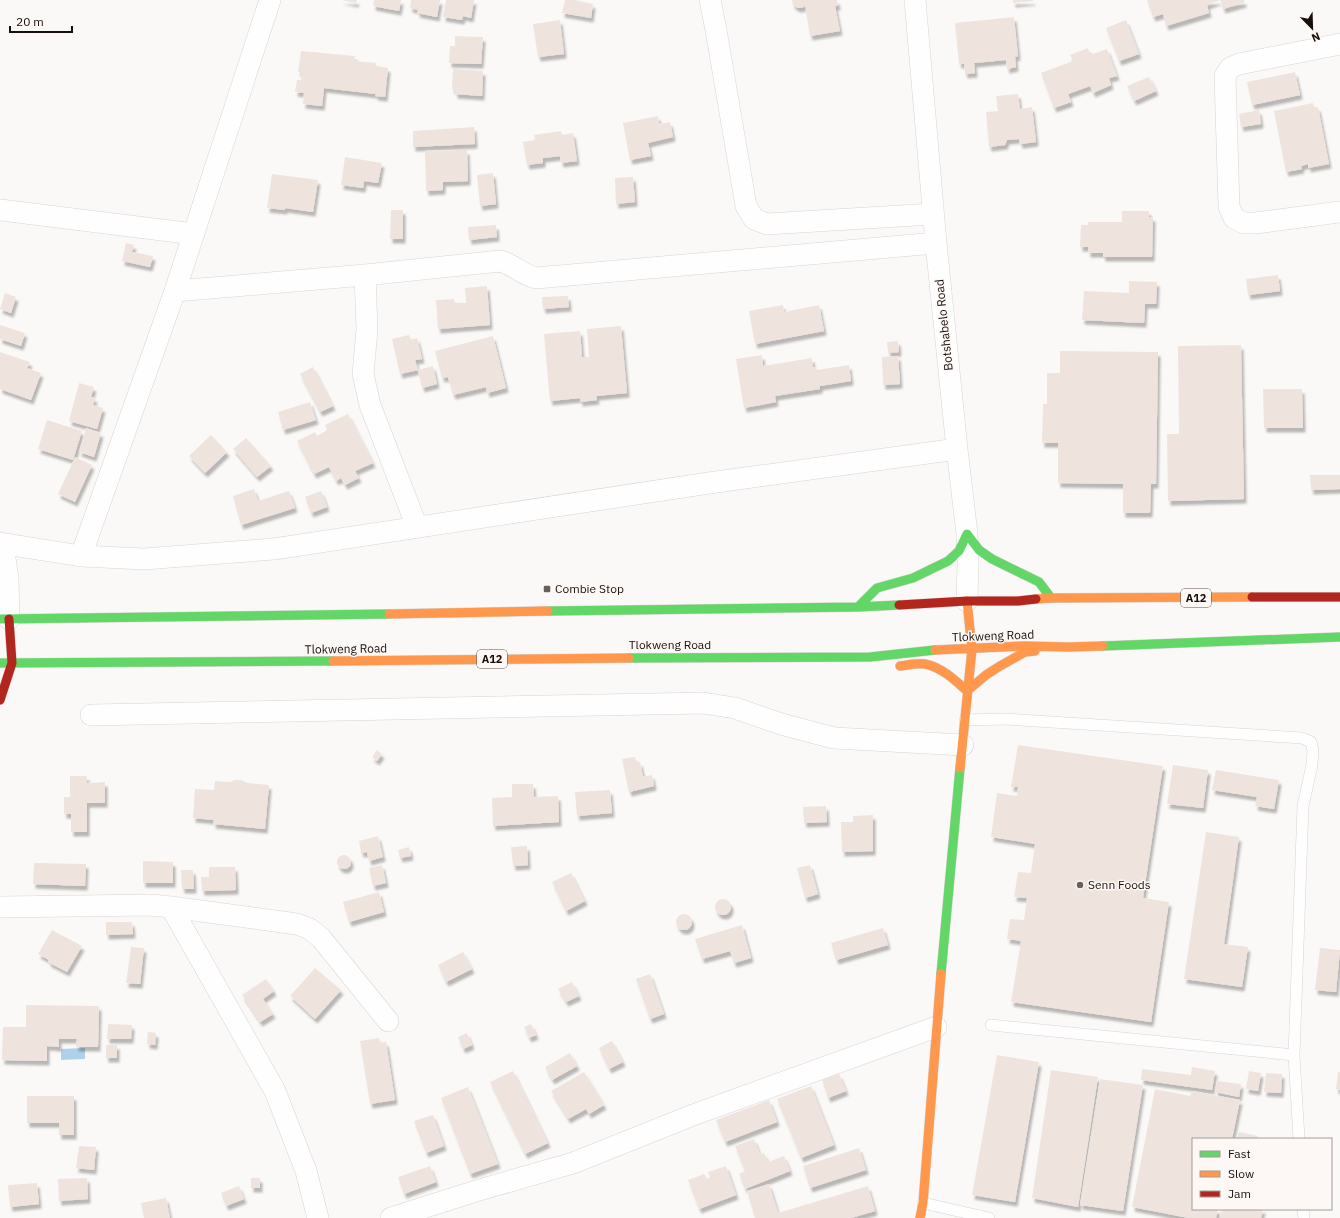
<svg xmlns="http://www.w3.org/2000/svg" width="1340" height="1218" font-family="'IBM Plex Sans',sans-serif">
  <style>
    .water { fill: #afd2ea }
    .building { fill: #efe3de; filter: url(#shadow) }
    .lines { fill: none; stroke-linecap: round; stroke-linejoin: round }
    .lane-casing { stroke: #d9d3d0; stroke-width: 12 }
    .street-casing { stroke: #d9d3d0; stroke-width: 22 }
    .fast-casing { stroke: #d9d3d0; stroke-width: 10 }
    .slow-casing { stroke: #d9d3d0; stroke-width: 10 }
    .jam-casing { stroke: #d9d3d0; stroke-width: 10 }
    .lane { stroke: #fefefe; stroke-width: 11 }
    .street { stroke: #fefefe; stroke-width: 21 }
    .fast { stroke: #63d668; stroke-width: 9 }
    .slow { stroke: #ff974d; stroke-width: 9 }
    .jam { stroke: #b3261e; stroke-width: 9 }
    .poi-dot { fill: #67615e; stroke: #fdf8f5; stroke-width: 1.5 }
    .labels { text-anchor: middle; stroke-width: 3; stroke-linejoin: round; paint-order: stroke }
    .shield { fill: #fdf8f5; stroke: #5d5552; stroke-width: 1 }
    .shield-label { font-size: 11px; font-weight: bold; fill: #180f0c }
    .street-label { font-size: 12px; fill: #180f0c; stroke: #fdf8f5 }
    .poi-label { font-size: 12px; fill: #180f0c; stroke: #fdf8f5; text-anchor: start }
  </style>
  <defs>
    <filter id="shadow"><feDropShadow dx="2.5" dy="4.5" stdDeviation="1" flood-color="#0004"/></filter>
  </defs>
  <rect width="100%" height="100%" fill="#fbf9f7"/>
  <path class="water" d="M85,1048V1059L61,1060V1049Z"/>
  <path class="building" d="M341,0H357L356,3Z
    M374,0H401L399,11L373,6Z
    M411,0H440L437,17L417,13L418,10L410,8Z
    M446,0H474L471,18L463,16L462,20L443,17Z
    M565,0H575L593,4L591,18L562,13Z
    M792,0H837L838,6H835L840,31L810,36L805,5L804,7L798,8L793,5Z
    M1013,0H1033V1L1013,3Z
    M1147,0H1244V3L1223,9L1220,0L1207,5L1209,13L1166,26L1163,14L1153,17Z
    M1014,17L1018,56L1015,57L1016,67L1007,69L1006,60L974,63L975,73L965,74L964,64H959L955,23Z
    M560,20L564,54L538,57L533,24Z
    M1126,20L1139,54L1119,61L1106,28Z
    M455,36L483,37L481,64L449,63L450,46H455Z
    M1088,48L1090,55L1107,49L1117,76L1109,78L1111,85L1093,93L1090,86L1068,94L1071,102L1054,108L1041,73L1073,61L1070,55Z
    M301,51L355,56L354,61L376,63V66L388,68L385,97L375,96L376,94L324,88L322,106L303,104L304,93L295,92L297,80H301L302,73L298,72Z
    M453,69L483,71L482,96L455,94V90L452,89Z
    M1295,72L1300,95L1252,105L1247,82Z
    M1149,77L1156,91L1134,101L1127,86Z
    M1018,94L1020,109L1032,107L1036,142L1020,144L1019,139L1007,140L1005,145L989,147L986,112L998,111L996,96Z
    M1313,103L1314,108L1318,107L1329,164L1308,168V164L1301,166L1302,169L1286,172L1274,111Z
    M1259,110L1261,124L1241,127L1239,114Z
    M658,116L659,124L670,122L673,137L648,143L651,156L630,160L623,123Z
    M474,127L475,144L413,147V131Z
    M561,131L562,135L573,133L577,161L561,163L560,156L543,158V163L527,165L523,142L535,140L534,135Z
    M467,150L468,181L443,182V190L426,191L425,151Z
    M345,157L382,163L378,183L364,181L363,188L341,185Z
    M493,173L496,204L480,206L477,175Z
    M272,174L318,180L313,212L285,208V210L267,208Z
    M633,177L635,202L616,204L615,178Z
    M391,210H403V239H390Z
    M1122,211H1149V217H1153L1152,257H1103V253H1088V247H1080L1081,225H1088V222H1122Z
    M496,225L497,237L469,240L468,227Z
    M126,243L134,245L132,252L153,256L150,267L122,261Z
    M1278,275L1280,291L1248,295L1246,279Z
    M1129,281L1157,282L1156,304H1145L1144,323L1082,320L1084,291L1129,293Z
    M487,286L490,325L438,329L436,300L454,299L455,303H466L465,288Z
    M5,293L16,297L11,313L0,309Z
    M568,296L569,307L543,309L542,297Z
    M783,305L784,312L819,305L824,331L755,344L749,311Z
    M0,325L25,333L21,346L0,339Z
    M621,326L627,393L596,396L597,400L580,402V398L550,401L544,334L580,331L582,357H589L587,329Z
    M409,335L411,340L417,338L422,359L415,360L418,370L400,374L392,339Z
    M493,336L506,388L487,393L486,387L453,395L448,377L442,378L435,351Z
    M898,341L899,352L888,353L887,342Z
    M1241,345L1244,499L1168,501L1167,434H1179L1178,346Z
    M1060,351L1158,352L1156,484H1151L1150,513H1123V484L1058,483V443H1042L1043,404H1047V373H1060Z
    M0,352L30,362L27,368L41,373L31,400L0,389Z
    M762,355L763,366L812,358L813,367H816L817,370L849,365L851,381L820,386V389L775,396L776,402L744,408L736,359Z
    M898,356L900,384L883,385L882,357Z
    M433,366L437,384L422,388L418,370Z
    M313,367L333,406L320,412L300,374Z
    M79,383L94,387L91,397L95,398L93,405L103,408L97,429L69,421Z
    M1263,389H1302L1303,428H1264Z
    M310,402L316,420L283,430L278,412Z
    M348,414L373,463L355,471L359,478L345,485L341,478L336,481L329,467L314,474L297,441L315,432L317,436L327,430L325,425Z
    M47,420L82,431L73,460L38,449Z
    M86,428L101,433L94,457L79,452Z
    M211,435L227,452L205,473L189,456Z
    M246,438L271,466L257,477L233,449Z
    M75,457L92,465L75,502L58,494Z
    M1310,475H1340V489L1311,490Z
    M254,489L258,501L289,491L295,508L241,525L233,496Z
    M321,491L327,507L311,513L305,497Z
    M1018,745L1163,766L1143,898L1169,902L1151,1022L1011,1002L1021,941L1007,939L1010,919L1024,920L1027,898L1014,897L1018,872L1031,873L1035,844L991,837L997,793L1017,796L1018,787H1011Z
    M377,750L382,754L377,761L372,757Z
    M635,757L636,763L640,762L643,777L652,775L654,786L629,792L622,759Z
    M1173,765L1208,770L1203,808L1167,804Z
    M1216,770L1279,780L1274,809L1255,806L1257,797L1212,790Z
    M70,776H87V783L105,782V803H87V832H71V814H64V797H70Z
    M234,780H241L248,783L269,785L265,829L213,824L214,820L193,818L195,789L214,790L215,781L231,782Z
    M512,784H533L534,797L558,796L559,822L493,826L492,798L512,797Z
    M610,790L612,813L577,816L575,792Z
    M826,806L827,822L804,823L803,807Z
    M873,815V851L842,852L841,822H853V816Z
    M1206,832L1239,837L1224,944L1248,947L1242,987L1184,979Z
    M378,836L383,857L369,861L367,852L361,853L359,841Z
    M527,846L528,865L513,866L511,847Z
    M409,847L411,856L400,858L398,850Z
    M337 862a7 7 0 1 1 14 0a7 7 0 1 1-14 0Z
    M143,861L173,862V883H143Z
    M34,863L86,864L85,886L33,884Z
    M382,865L386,883L373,886L369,868Z
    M810,865L818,894L805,898L797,868Z
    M209,867H235L236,890L202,891L201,877H209Z
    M181,870H193L194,889H182Z
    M571,873L585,901L566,911L552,882Z
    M379,892L384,912L349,922L343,902Z
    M715 907a8 8 0 1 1 16 0a8 8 0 1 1-16 0Z
    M676 922a8 8 0 1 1 16 0a8 8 0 1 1-16 0Z
    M106,922H132L133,934L106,935Z
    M742,925L751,958L734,963L730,951L702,959L695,939Z
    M883,928L888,945L836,960L831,943Z
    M52,930L82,946L67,972L48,962L49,960L38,954Z
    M131,947L144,948L140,984L126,983Z
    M1320,948L1340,950L1336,992L1315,990Z
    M463,952L472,969L446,982L438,965Z
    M315,968L341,990L315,1019L290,996Z
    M650,974L664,1014L650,1019L636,979Z
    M266,979L274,991L263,999L273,1014L260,1022L242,995Z
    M572,982L579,996L566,1002L558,989Z
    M26,1005L99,1006L98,1047H76L77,1039H59V1047L47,1046V1061L2,1060L3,1027H26Z
    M108,1024L132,1025L131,1039H107Z
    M531,1024L536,1035L529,1038L524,1027Z
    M148,1032L156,1033L155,1045L147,1044Z
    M467,1033L472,1045L463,1049L458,1037Z
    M379,1038L380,1043L386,1042L395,1100L370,1104L360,1041Z
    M612,1041L623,1062L609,1069L599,1048Z
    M106,1045H117V1058H106Z
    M570,1053L577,1066L552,1080L545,1067Z
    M997,1055L1039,1062L1015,1202L972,1195Z
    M1192,1067L1215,1071L1212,1090L1141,1080L1142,1069L1191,1075Z
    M1051,1070L1098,1077L1078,1207L1032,1198Z
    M513,1071L548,1143L525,1154L490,1082Z
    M1249,1071L1261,1073L1258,1091L1246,1089Z
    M584,1072L604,1105L589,1114L586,1109L568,1119L551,1091Z
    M1338,1072H1340V1090L1336,1089Z
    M1266,1073L1282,1074L1281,1093L1264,1092Z
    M839,1074L846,1091L828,1098L822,1080Z
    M1100,1079L1143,1085L1123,1211L1080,1205Z
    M1217,1081L1241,1084L1239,1097L1215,1092Z
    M811,1086L834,1145L801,1158L777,1099Z
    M468,1087L498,1164L470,1174L441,1098Z
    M1155,1089L1190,1096L1192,1091L1240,1100L1232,1139H1193V1209H1218L1216,1218H1189L1132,1207Z
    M27,1096H74V1135H59V1123H27Z
    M769,1100L777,1122L725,1142L716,1120Z
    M433,1115L444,1146L426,1153L414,1121Z
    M1239,1132L1258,1136L1257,1139H1237Z
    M754,1139L760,1155L764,1153L768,1162L784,1156L790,1171L745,1189L739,1174L745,1171L735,1146Z
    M79,1146L96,1147L94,1170L76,1168Z
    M859,1148L866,1170L810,1188L803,1166Z
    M430,1166L436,1182L404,1194L398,1177Z
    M726,1166L736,1195L699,1209L688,1180L704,1174L707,1179L710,1177L708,1172Z
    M87,1178L88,1199L59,1201L58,1179Z
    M251,1178H260V1188H251Z
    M37,1183L39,1204L10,1207L8,1185Z
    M769,1184L778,1213L868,1186L875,1211L851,1218H755L747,1191Z
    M239,1186L244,1199L226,1206L221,1193Z
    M166,1198L170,1218H144L141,1203Z
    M1222,1209H1263L1261,1218H1220Z"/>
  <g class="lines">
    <defs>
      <path id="lane" d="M965,720L1005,719L1302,738L1311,742L1313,750L1312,765L1303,806L1294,1055L1299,1139
        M991,1025L1294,1055
        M923,1203L989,1218
        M1303,1209L1304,1218"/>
      <path id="street" d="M710,0L716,30L746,206L754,219L767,224L933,214
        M915,0L936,243L957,449L967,534L968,563L967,601
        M1340,44L1239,64L1230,68L1225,76L1229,207L1234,218L1244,223H1256L1340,212
        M0,210L194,234
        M365,275L367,330L363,374L370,405L417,527
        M175,291L365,275L500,261C515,265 522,275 536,278L936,243
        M0,543L81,556L144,559L274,549L709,483L957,449
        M3,544L8,579L9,619
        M81,556L175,291L270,0
        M91,715L703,703L735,708L781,724L834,738L963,745
        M0,907L151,905L171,907L275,1091L306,1171L318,1218
        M171,907L297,924L310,929L321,938L388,1021
        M391,1218L476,1191L573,1163L693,1115L936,1027"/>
      <path id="fast" d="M858,607L877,588L913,578L948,561L959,551L967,534L979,550L992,559L1039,582L1051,598
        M548,611L858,607L899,605
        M0,619L389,614
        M1103,646L1340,637
        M629,658L870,657L935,650
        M0,663L333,661
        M941,974L960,768"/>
      <path id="slow" d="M1036,599L1051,598L1252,597
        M389,614L548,611
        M935,650L1024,646L1068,647L1103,646
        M333,661L629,658
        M900,666C908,665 917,663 925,664C941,667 955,680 967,691L986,675L1000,666L1025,652L1035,651
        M960,768L972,649L967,601
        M920,1218L923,1203L941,974"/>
      <path id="jam" d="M1252,597H1340
        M899,605L967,601H1018L1036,599
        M0,700L12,663L9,619"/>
    </defs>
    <use href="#lane" class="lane-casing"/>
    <use href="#street" class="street-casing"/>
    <use href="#fast" class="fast-casing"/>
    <use href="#slow" class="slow-casing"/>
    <use href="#jam" class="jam-casing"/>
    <use href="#lane" class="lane"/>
    <use href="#street" class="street"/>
    <use href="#fast" class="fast"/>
    <use href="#slow" class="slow"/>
    <use href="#jam" class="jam"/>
  </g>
  <g class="poi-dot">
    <rect x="543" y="585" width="8" height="8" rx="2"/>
    <circle cx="1080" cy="885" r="4"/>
  </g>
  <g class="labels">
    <g class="shield">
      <rect x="1181" y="589" width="30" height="18" rx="3"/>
      <rect x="477" y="650" width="30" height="18" rx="3"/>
    </g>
    <g class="shield-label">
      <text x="1196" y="602">A12</text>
      <text x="492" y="663">A12</text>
    </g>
    <g class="street-label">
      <text transform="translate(944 325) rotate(-96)" y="4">Botshabelo Road</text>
      <text transform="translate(993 636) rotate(-2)" y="4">Tlokweng Road</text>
      <text x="670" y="649">Tlokweng Road</text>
      <text transform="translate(346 649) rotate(-1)" y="4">Tlokweng Road</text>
    </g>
    <g class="poi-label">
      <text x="555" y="593">Combie Stop</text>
      <text x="1088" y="889">Senn Foods</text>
    </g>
  </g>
  <rect x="1192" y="1138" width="140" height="72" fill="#fdf8f5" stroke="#a19b98"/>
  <rect x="1200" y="1151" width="20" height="6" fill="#63d668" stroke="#a19b98"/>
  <text x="1228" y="1158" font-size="12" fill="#180f0c">Fast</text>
  <rect x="1200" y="1171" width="20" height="6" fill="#ff974d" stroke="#a19b98"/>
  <text x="1228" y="1178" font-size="12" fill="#180f0c">Slow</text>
  <rect x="1200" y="1191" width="20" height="6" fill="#b3261e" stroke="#a19b98"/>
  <text x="1228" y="1198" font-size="12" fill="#180f0c">Jam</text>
  <g transform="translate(1312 28) rotate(157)" stroke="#fdf8f5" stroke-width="3" paint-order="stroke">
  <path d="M0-3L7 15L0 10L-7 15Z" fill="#180f0c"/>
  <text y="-6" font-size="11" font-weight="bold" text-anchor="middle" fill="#180f0c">N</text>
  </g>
  <path d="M10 26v6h62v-6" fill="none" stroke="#180f0c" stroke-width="2"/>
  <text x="16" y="26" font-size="12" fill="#180f0c" stroke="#fdf8f5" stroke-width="3" paint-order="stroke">20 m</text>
</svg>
